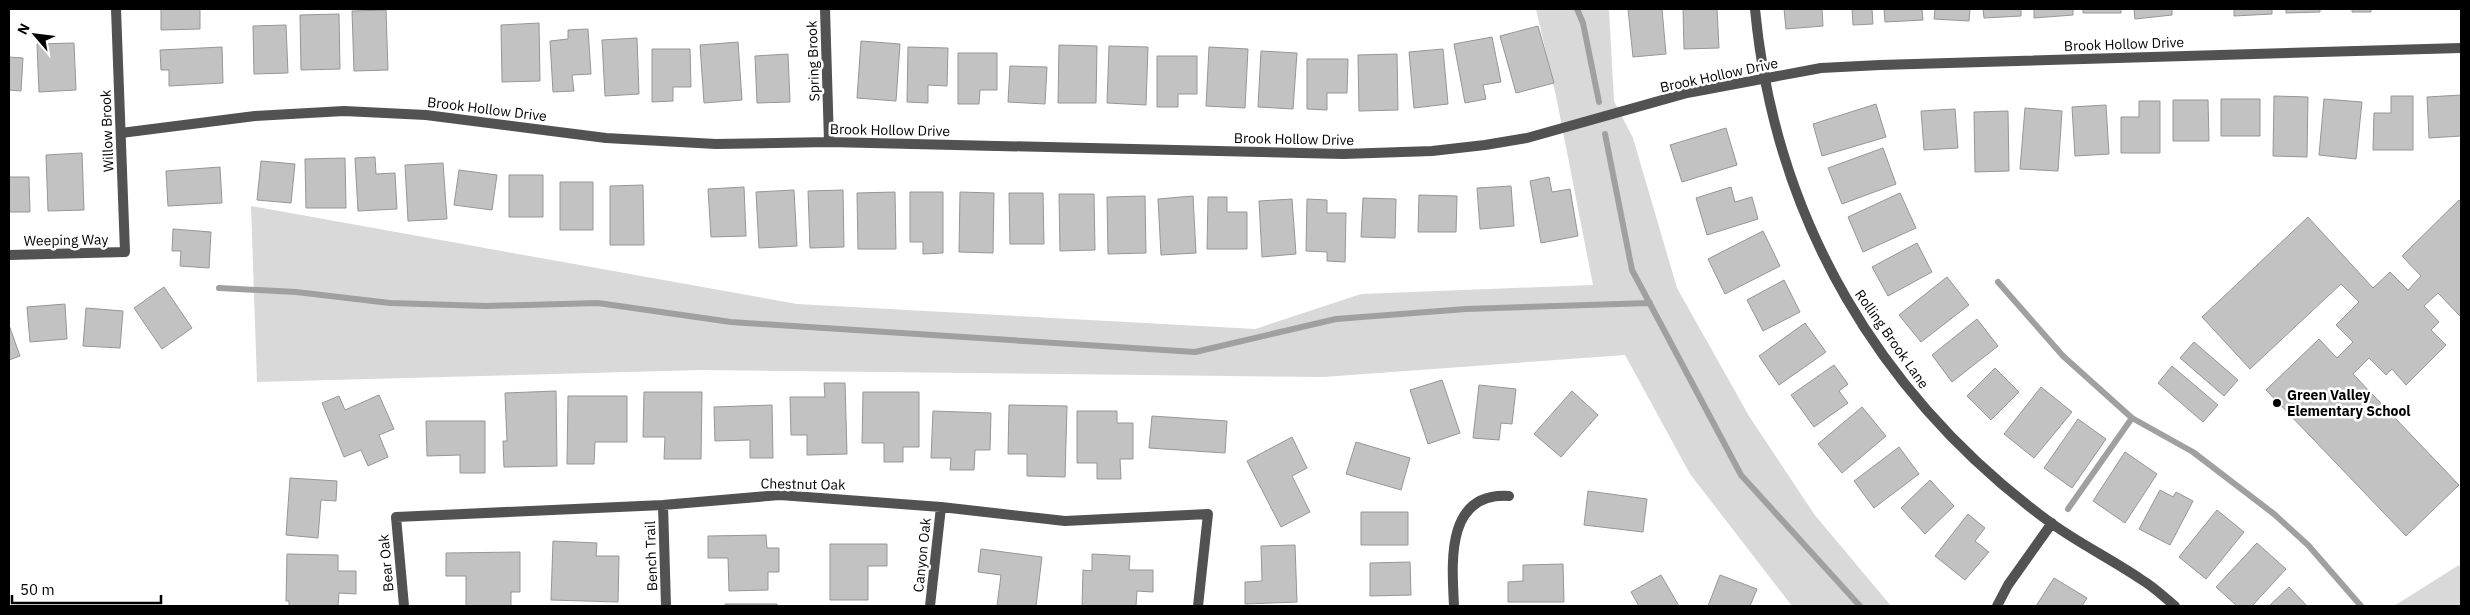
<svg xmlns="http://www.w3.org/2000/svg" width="2470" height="615" font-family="'IBM Plex Sans',sans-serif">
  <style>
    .green { fill: #d9d9d9 }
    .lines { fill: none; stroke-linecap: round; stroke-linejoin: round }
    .stream { stroke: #a0a0a0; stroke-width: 6 }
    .building { fill: #c2c2c2; stroke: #969696 }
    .street { stroke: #525252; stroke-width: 10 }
    .poi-dot { fill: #000; stroke: #fff; stroke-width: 2 }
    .labels { text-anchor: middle; stroke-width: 5; stroke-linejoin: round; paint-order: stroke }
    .street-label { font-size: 14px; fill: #000; stroke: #fff }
    .poi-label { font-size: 14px; font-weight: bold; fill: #000; stroke: #fff; text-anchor: start }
  </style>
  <rect width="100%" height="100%" fill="#fff"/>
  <path class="green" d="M1536,9H1609L1614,101L1633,138L1677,288L1749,416L1814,514L1891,606H1792L1690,474L1625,355L1323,377L701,370L257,382L251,206L797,304L1255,329L1361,294L1593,285L1556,96Z
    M2459,565L2461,568V606H2394Z"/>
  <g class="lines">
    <path class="stream" d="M1577,9L1583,23L1599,102
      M1605,134L1632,270L1741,475L1860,606
      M1998,282L2063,356L2132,418L2193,452L2274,514L2308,545L2361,606
      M219,288L296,292L390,303L486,306L598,303L731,322L1195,352L1336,319L1466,309L1650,303
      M2068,509L2132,418"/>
  </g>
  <path class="building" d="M161,9H200V29L161,30Z
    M1628,9H1662L1666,54L1633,57Z
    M1683,9H1717L1719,48L1684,49Z
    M1784,9H1822L1823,26L1786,29Z
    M1852,9H1872L1873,24L1853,25Z
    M1884,9H1922L1923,20L1885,22Z
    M1935,9H1970L1969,21L1934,19Z
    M1983,9H2021V16L1984,18Z
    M2034,9H2073V15L2034,18Z
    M2083,9H2121V13H2083Z
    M2134,9H2172V15L2135,19Z
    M2234,9H2272V14L2234,16Z
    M2286,9H2320V12L2286,13Z
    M2352,9H2371V12H2352Z
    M386,10L388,70L354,71L352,11Z
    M339,14L340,69L301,70L300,15Z
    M539,23L540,81L502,82L501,25Z
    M286,25L288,73L254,74L253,26Z
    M1538,26L1554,83L1516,93L1500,36Z
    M588,29L591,74L572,75L574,91L553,92L550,41L568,39V30Z
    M1492,37L1501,82L1483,85L1486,99L1465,103L1454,44Z
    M637,38L639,94L605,96L602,40Z
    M861,41L900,44L896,101L857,98Z
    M738,42L742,100L704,103L700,45Z
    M74,43L76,90L39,92L37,44Z
    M1059,45L1097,46L1096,103H1058Z
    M1109,46L1148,47L1146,105L1107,103Z
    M222,47L223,83L169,86V70H161L160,50Z
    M908,47L948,48L947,86L928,85V103L907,102Z
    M1209,47L1248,49L1245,108L1206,106Z
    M652,49H690L691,87H673V101L652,102Z
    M1443,49L1448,104L1414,108L1409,52Z
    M1261,51L1297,53L1293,109L1258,107Z
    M958,53H997V90H980L979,104H958Z
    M788,54L790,102L757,103L755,56Z
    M1397,54L1398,110L1359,111L1358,55Z
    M1157,56H1197V94H1178V107H1157Z
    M9,57L23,58L21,91L9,90Z
    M1307,59H1348L1347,93H1327V110L1307,109Z
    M1010,66L1047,67L1045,104L1008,102Z
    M2461,95V136L2429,138L2427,97Z
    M2274,96L2308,97L2307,157L2273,156Z
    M2391,96H2413V150H2373L2374,113H2391Z
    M2221,99H2260V136H2221Z
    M2324,99L2362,102L2356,159L2319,155Z
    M2173,100H2208L2209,141H2173Z
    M2139,101H2160V153H2121V117H2139Z
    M1876,104L1886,137L1822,156L1813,124Z
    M2106,105L2109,154L2075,156L2072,107Z
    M2025,108L2062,111L2058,171L2020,169Z
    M1955,109L1958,148L1924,150L1921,111Z
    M2008,111L2009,171L1975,172L1974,112Z
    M1726,128L1737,165L1682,182L1670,145Z
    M1883,148L1896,184L1842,204L1828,168Z
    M82,153L84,210L48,211L46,155Z
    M375,157L376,174L395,173L397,209L358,211L355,158Z
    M345,158L346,208H306L305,159Z
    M261,161L295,164L291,203L257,200Z
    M443,163L447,219L408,221L405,165Z
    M220,167L222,203L168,206L166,171Z
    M459,170L497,175L492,210L454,205Z
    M509,175H543V217H509Z
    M9,177H29L30,212H9Z
    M1549,177L1552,192L1570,189L1578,236L1541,243L1530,181Z
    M560,182H593V230H560Z
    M643,185L644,245H610V186Z
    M1511,186L1514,226L1480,229L1477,188Z
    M744,187L746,236L711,237L708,189Z
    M1731,187L1735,202L1752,197L1758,219L1707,235L1696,198Z
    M794,190L797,246L759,248L756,192Z
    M843,190L844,247L810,248L808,191Z
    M895,192L896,249H858L857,193Z
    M910,192H943V253L923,254V242H910Z
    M960,192L994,193L993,253L959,252Z
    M1009,193H1043L1044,244H1010Z
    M1900,193L1916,228L1863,252L1848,217Z
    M1059,194H1094L1095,250L1060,251Z
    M1419,195L1457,196L1456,232H1418Z
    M1145,196L1146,253L1108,254L1107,197Z
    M1193,196L1196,253L1161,255L1158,199Z
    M1208,197H1227V212H1247V249H1207Z
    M1363,198L1396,199L1395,238L1361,237Z
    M1292,199L1296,254L1262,257L1259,201Z
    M1307,199L1327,200V213H1346L1345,262L1327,261V252L1306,251Z
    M2459,200L2461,203V317L2438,293L2424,306L2439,322L2431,330L2446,345L2406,385L2392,369L2386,375L2369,358L2353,374L2459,485L2406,536L2266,390L2319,339L2337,358L2353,342L2336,325L2359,302L2341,284L2250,369L2202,317L2308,217L2373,288L2390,272L2408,290L2421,276L2402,256Z
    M173,229L211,232L209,268L180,266L181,251H172Z
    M1763,231L1780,266L1725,294L1708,259Z
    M1917,243L1932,272L1888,296L1872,267Z
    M1947,277L1969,305L1921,342L1899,315Z
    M1784,280L1800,312L1763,331L1747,300Z
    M164,287L192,328L162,349L134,308Z
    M65,304L67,339L30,342L27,307Z
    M86,308L123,311L120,348L83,346Z
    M1977,319L1998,346L1952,382L1932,355Z
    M1805,323L1826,352L1779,385L1759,356Z
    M9,325L20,356L9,360Z
    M2194,342L2238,380L2224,396L2180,358Z
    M1834,365L1848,384L1839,391L1848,403L1814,427L1791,395Z
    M2172,366L2218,405L2203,422L2158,383Z
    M1995,368L2019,392L1991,420L1967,396Z
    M1442,380L1460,433L1428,444L1410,390Z
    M824,383H845L847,454L807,455V435H791L790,397H825Z
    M1479,385L1516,389L1512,424L1501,423L1499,440L1473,438Z
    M2041,387L2072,412L2034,458L2004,434Z
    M556,391L557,466L504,467L503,441H507L505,393Z
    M1572,391L1598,415L1561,457L1534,434Z
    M644,392H702L701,459H664L665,437H643Z
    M863,392H919V447H903V462H884V443H862Z
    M379,395L394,429L379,435L388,457L368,466L361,450L344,457L322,403L339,396L345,410Z
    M568,396H627V442H595L594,464H567Z
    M772,405L773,458H750V440L715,441L714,407Z
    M1009,405L1067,406L1065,477L1027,476V454H1008Z
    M1862,407L1886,436L1842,473L1818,444Z
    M933,411L991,413L990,450H975L974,470H950L951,458H931Z
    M1077,411H1117V423H1133V459H1120L1121,479H1097V463H1077Z
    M1152,416L1227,421L1225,453L1149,448Z
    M2078,419L2106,439L2072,488L2044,468Z
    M426,421H485V473H460V455L427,456Z
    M1292,437L1307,468L1292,476L1310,512L1281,527L1247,461Z
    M1356,442L1410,458L1401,490L1346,474Z
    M1899,447L1919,474L1874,508L1854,481Z
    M2125,452L2157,474L2125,523L2093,501Z
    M290,478L337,481L336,501L321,500L318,538L286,535Z
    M1930,480L1954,506L1925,534L1901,508Z
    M2160,490L2173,497L2176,492L2193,501L2170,545L2139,529Z
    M1588,491L1647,499L1643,532L1584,525Z
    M2217,510L2244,532L2206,579L2179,557Z
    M1361,512H1408V545H1361Z
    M1968,514L1985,528L1975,541L1989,552L1965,580L1935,556Z
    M766,535L767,548H779V572H768V590L729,591L728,558H708V536Z
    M553,541L597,543L596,556H619L618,602L551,600Z
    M2257,543L2286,569L2252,606H2237L2216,587Z
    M830,544H887V566H868V600H830Z
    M1295,545L1297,602L1245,604V582L1262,581L1261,546Z
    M981,549L1042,557L1036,606H997L1001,575L978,572Z
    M520,552V592H511V606H466V576H446V553Z
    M287,554L338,555V571H356V594L339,593L338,606H289V601H286Z
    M1092,554L1130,556L1129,570H1153V592L1137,591L1136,606H1082L1083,570L1092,571Z
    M1410,562L1411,595L1370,596V563Z
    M1563,564L1564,602H1508V582L1523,581V565Z
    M1661,575L1679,606H1639L1631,592Z
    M1720,575L1757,589L1750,606H1708Z
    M2054,578L2087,598L2082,606H2036Z
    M2289,587L2307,606H2269Z
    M725,604H777V606H725Z"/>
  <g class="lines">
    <path class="street" d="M825,9L829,142
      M1755,9C1775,220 1880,398 2051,523C2080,544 2113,560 2142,580C2154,587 2164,597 2175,606
      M121,133L255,116L344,111L426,115L606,138L716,144L829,142L1343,154L1432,151L1485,145L1527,138L1687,93L1821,68L1880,65L2461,48
      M9,255L125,252L116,9
      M663,505L666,606
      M404,606L396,517L663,505L780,495L941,507L1065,521L1208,514L1198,606
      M930,606L941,507
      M1454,606C1452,563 1445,492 1509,496
      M1997,606L2008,585L2052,523"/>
  </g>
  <circle class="poi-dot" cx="2277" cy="403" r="5"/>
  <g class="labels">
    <g class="street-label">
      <text transform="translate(2124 44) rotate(-2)" y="5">Brook Hollow Drive</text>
      <text transform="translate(813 61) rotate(-92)" y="5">Spring Brook</text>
      <text transform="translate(1719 75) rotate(-12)" y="5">Brook Hollow Drive</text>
      <text transform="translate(487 109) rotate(7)" y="5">Brook Hollow Drive</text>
      <text transform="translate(890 130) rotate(1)" y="5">Brook Hollow Drive</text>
      <text transform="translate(107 131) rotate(-92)" y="5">Willow Brook</text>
      <text transform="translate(1294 139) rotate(1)" y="5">Brook Hollow Drive</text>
      <text transform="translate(66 240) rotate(-1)" y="5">Weeping Way</text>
      <text transform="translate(1892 339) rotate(55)" y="5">Rolling Brook Lane</text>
      <text transform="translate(803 484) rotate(1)" y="5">Chestnut Oak</text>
      <text transform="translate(922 555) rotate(-84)" y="5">Canyon Oak</text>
      <text transform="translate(651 556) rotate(-92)" y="5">Bench Trail</text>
      <text transform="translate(386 563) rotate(-95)" y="5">Bear Oak</text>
    </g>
    <g class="poi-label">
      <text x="2287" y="400">Green Valley<tspan x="2287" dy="16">Elementary School</tspan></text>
    </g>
  </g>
  <rect width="2470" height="615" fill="none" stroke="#000000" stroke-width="20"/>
  <g transform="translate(35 35) rotate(298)" stroke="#ffffff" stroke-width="4" paint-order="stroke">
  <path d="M0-4L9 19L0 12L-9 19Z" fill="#000000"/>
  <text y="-8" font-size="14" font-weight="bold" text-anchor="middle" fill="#000000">N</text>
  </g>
  <path d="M12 595v8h149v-8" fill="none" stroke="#000000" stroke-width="2.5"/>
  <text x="20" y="595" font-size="15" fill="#000000" stroke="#ffffff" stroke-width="4" paint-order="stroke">50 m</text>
</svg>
